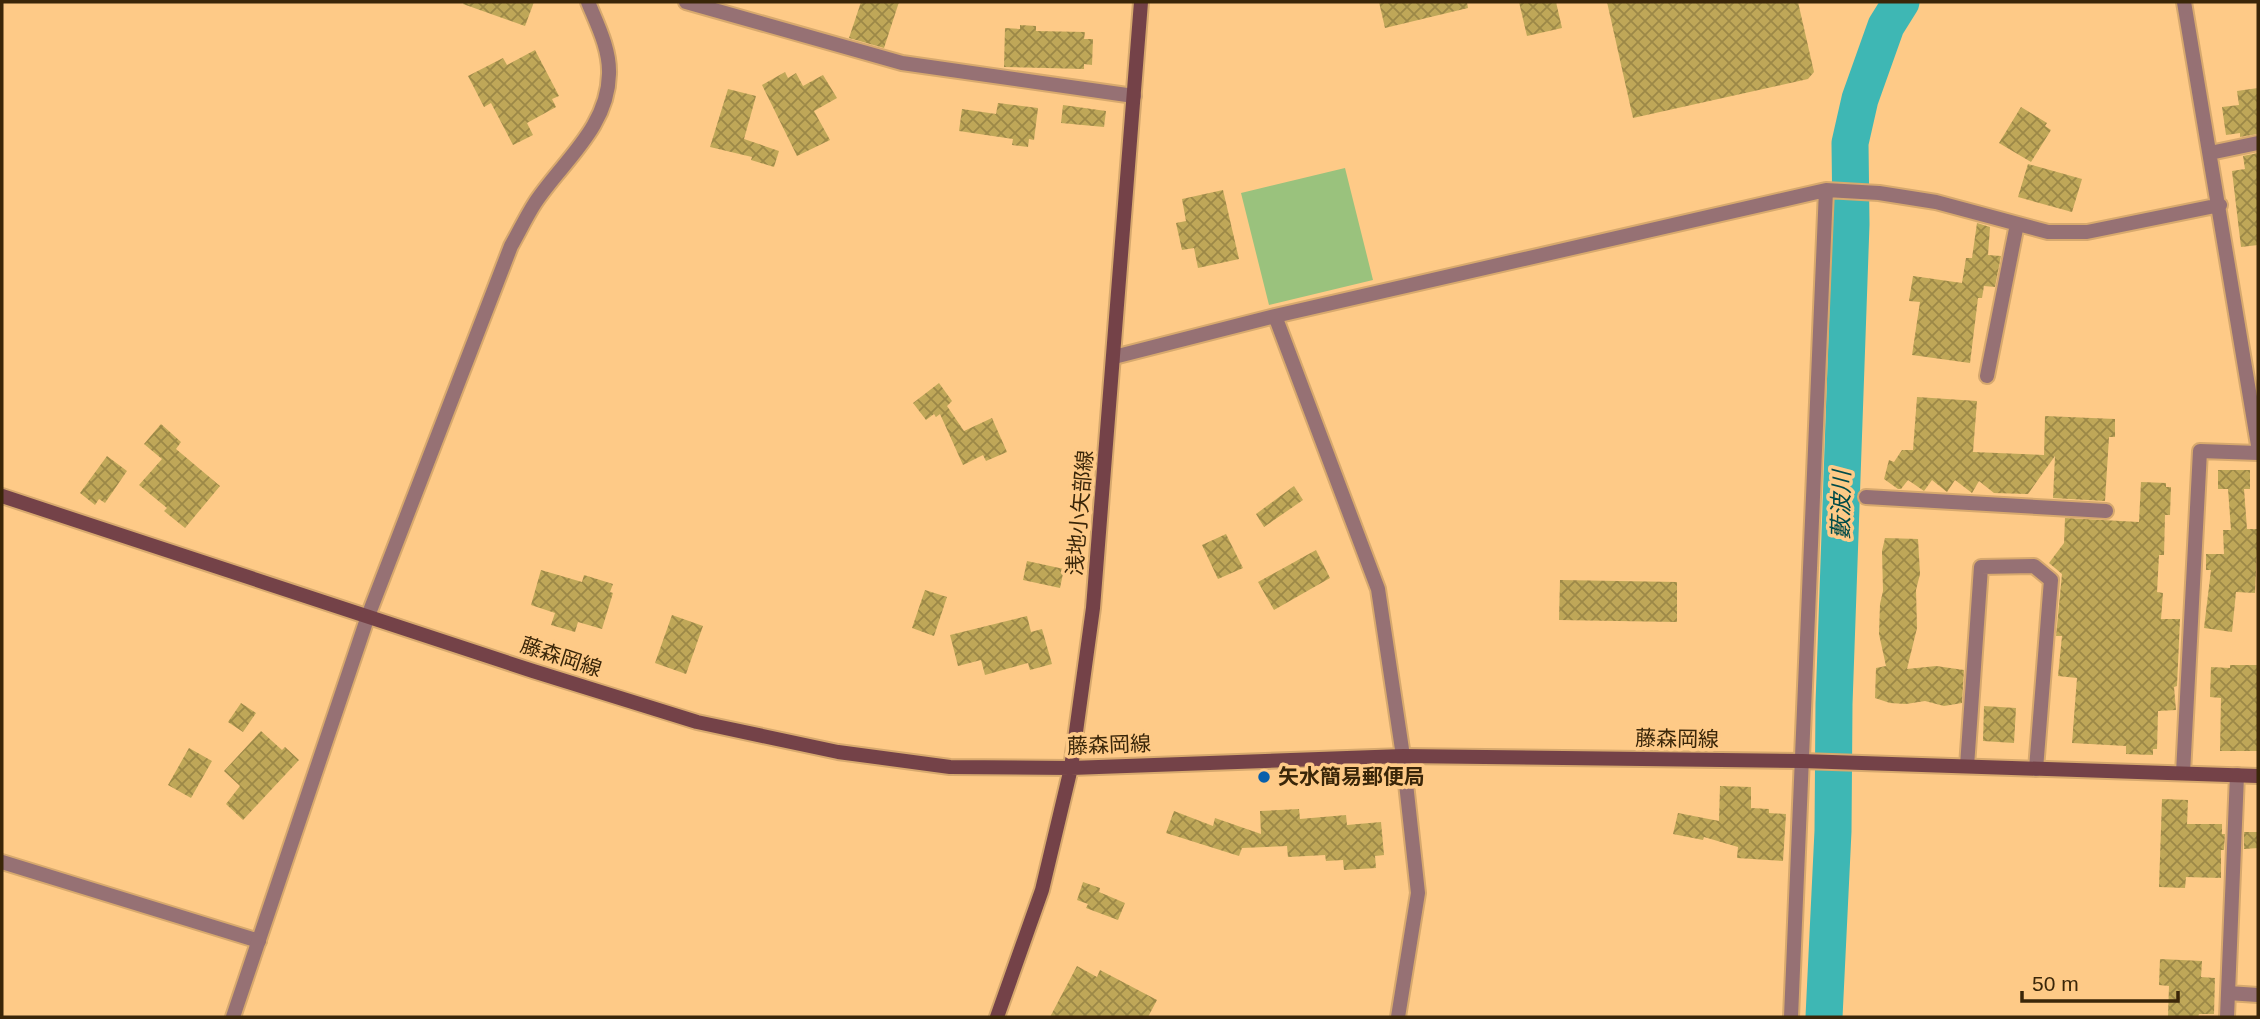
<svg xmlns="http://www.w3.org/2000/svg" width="2260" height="1019" font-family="Arial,'Noto Sans JP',sans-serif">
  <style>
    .grass { fill: #9ac27d }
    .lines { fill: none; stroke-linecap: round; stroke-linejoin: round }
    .river { stroke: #3eb7b4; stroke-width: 37 }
    .building { fill: url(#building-cross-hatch) }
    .minor-casing { stroke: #d7a96e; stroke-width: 18 }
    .tertiary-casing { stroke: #d7a96e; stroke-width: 18 }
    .secondary-casing { stroke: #d7a96e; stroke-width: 18 }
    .minor { stroke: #967174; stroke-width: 14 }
    .tertiary { stroke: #967174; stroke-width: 14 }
    .secondary { stroke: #744248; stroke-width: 14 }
    .poi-dot { fill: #085fac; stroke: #feca87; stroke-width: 2.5 }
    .labels { text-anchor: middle; stroke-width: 7; stroke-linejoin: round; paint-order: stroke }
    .street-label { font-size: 21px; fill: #3a2609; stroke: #feca87 }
    .poi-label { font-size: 21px; font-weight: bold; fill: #3a2609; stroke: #feca87; text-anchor: start }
    .water-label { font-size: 23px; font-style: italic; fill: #004b49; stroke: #feca87 }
  </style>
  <defs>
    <pattern id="building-cross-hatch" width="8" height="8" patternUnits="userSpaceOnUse" patternTransform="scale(1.75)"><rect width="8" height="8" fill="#bfa758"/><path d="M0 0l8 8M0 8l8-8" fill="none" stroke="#9c8847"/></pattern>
  </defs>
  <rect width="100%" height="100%" fill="#feca87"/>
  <path class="grass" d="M1345,168L1373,280L1269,305L1241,193Z"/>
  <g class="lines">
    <path class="river" d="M1824,1017L1833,831L1834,704L1851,224L1850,143L1860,99L1886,26L1901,2"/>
  </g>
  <path class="building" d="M464,2H534L525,26L463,4Z
    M861,2H899L884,48L849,38Z
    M1379,2H1467L1468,8L1385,28Z
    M1519,2H1556L1562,28L1527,36Z
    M1607,2H1798L1814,72L1808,79L1633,118Z
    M1020,25L1036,26V31L1085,32L1084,39H1093L1092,65L1084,64V69L1004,67L1005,28L1020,29Z
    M535,50L559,96L552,99L556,107L527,123L533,135L513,145L491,103L484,107L468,76L503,58L507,65Z
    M785,72L788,78L796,73L803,86L823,75L837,98L814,111L830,140L797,156L762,85Z
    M2258,88V134L2240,137V133L2226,135L2222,107L2239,105L2237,91Z
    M728,89L756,96L744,139L779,151L774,167L751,160L752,157L710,147Z
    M998,103L1038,108L1034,140L1029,139L1028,147L1012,145L1013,139L959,131L962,109L996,114Z
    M1063,105L1106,111L1104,127L1061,123Z
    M2021,107L2047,123L2045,126L2051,130L2031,162L1999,143Z
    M2258,153V245L2241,247L2232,171L2245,169L2243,156Z
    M2028,164L2082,179L2072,212L2018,197Z
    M1223,190L1239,259L1198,268L1194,248L1182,250L1176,223L1186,221L1182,199Z
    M1977,223L1990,227L1988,255L2001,256L1995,287L1984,286L1982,298H1978L1970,363L1912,355L1920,302L1909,301L1913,276L1962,283L1966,258H1972Z
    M939,383L952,401L947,406L964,431L992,418L1007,452L986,461L983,455L963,465L940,414L936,417L934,414L926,420L913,403Z
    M1917,397L1977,401L1973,452L2044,455L2045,416L2115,419V437H2109L2105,501L2053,498L2055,456L2028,494L1994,493L1979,481L1972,493L1955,480L1947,492L1932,480L1924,491L1908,480L1901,489H1898L1884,479L1889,460L1894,462L1902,450H1913Z
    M161,424L181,442L176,449L220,486L185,528L164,511L167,508L139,485L162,459L144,444Z
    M107,456L127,471L105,503L99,499L95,505L80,493Z
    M2218,470H2250V489H2244L2247,529H2258L2255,593L2236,592L2232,632L2204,628L2211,570H2206V554H2224L2223,530H2231L2228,489H2218Z
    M2141,482L2166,483V487H2171L2170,515H2165L2164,555H2159L2157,592L2163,593L2161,619H2180L2177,686L2174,687L2176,710L2158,711L2157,749H2153V755L2126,754V746L2072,743L2077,678L2058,676L2062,636H2056L2062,574L2049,563L2064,543L2065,518L2139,522Z
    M1294,486L1303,500L1264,527L1256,514Z
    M1226,534L1243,568L1218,579L1202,545Z
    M1885,538L1918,539L1920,574L1916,590L1917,628L1907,669L1936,666L1964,670L1962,703L1944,706L1925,701L1906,704L1890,703L1875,698L1876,668L1886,666L1879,634L1880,604L1883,591L1882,551Z
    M1316,550L1330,578L1274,610L1258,582Z
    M1027,561L1064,569L1060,588L1023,580Z
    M541,570L582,582L584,575L613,584L610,592L613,593L602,629L578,622L575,632L551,625L555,613L531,605Z
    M1560,580L1677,582V622L1559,620Z
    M925,590L947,597L934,636L912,628Z
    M672,615L703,626L686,674L655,663Z
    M1027,616L1031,632L1042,629L1052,664L1030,670L1028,663L985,675L981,660L958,666L950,635Z
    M2230,665H2258V751H2220L2221,698L2210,697L2211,667L2230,668Z
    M241,703L256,713L243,732L228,722Z
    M1984,706L2016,708L2014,743L1983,741Z
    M261,731L282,750L285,747L299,760L243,820L226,804L240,786L224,771Z
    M189,748L212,761L191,798L168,785Z
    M1720,786L1751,787V808L1769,809V813L1786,814L1783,861L1737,858L1738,847L1704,837L1703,840L1673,834L1678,813L1719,821Z
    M2162,799L2188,800L2187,824H2222V834H2225L2224,850H2221V878L2186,877L2185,888L2159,887Z
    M1299,809L1300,819L1346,815L1347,825L1381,822L1384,855L1375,856L1376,868L1344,870L1343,860L1326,861L1325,855L1288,857L1287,846L1242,848L1239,856L1166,833L1174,811L1213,826L1215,818L1261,834L1260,811Z
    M2244,832H2258V848L2244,849Z
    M1083,882L1100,888L1099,892L1125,903L1118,920L1086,908L1088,904L1077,900Z
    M2160,959L2202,961L2201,977L2215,978L2214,1014H2199L2198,1017H2168L2169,986L2159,985Z
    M1077,966L1097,977L1100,970L1157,1000L1148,1017H1050Z"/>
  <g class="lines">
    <defs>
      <path id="minor" d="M686,2L902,63L1134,96
        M2184,2L2258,445
        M2210,153L2258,143
        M1275,316L1378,589L1403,756L1418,893L1398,1017
        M1114,357L1275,316L1826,190L1879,193L1936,202L2048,232H2087L2220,205
        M1987,376L2017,224
        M1866,497L2106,511
        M368,616L511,246C519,232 526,217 535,203C562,162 608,128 609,74C610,49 597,24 588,2
        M1967,766L1981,567L2034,566L2051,580L2036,769
        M2183,773L2200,451L2258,453
        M2,862L259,941
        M2228,993L2258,995
        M1791,1017L1826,190
        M2227,1017L2237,775"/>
      <path id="tertiary" d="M233,1017L368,616"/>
      <path id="secondary" d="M2,496L533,671L697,722L838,752L950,767L1071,768L1403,756L1802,761L2258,776
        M997,1017L1042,890L1071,768L1093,608L1141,2"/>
    </defs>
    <use href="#minor" class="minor-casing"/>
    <use href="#tertiary" class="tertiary-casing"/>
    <use href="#secondary" class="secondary-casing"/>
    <use href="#minor" class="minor"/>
    <use href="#tertiary" class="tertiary"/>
    <use href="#secondary" class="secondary"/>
  </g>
  <circle class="poi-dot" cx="1264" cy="777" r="7"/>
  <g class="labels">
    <g class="street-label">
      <text transform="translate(1080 513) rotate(-85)" y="7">浅地小矢部線</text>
      <text transform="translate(561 657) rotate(18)" y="7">藤森岡線</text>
      <text transform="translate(1677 739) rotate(1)" y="7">藤森岡線</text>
      <text transform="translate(1109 745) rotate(-2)" y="7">藤森岡線</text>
    </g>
    <g class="poi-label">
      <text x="1278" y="784">矢水簡易郵便局</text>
    </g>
    <g class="water-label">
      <text transform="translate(1841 505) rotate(-89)" y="8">藪波川</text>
    </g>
  </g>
  <rect width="2260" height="1019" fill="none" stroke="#3a2609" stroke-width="7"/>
  <path d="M2022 991v10h156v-10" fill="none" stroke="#3a2609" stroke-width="3.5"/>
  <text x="2032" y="991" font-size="21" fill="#3a2609" stroke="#feca87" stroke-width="5" paint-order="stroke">50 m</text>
</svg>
